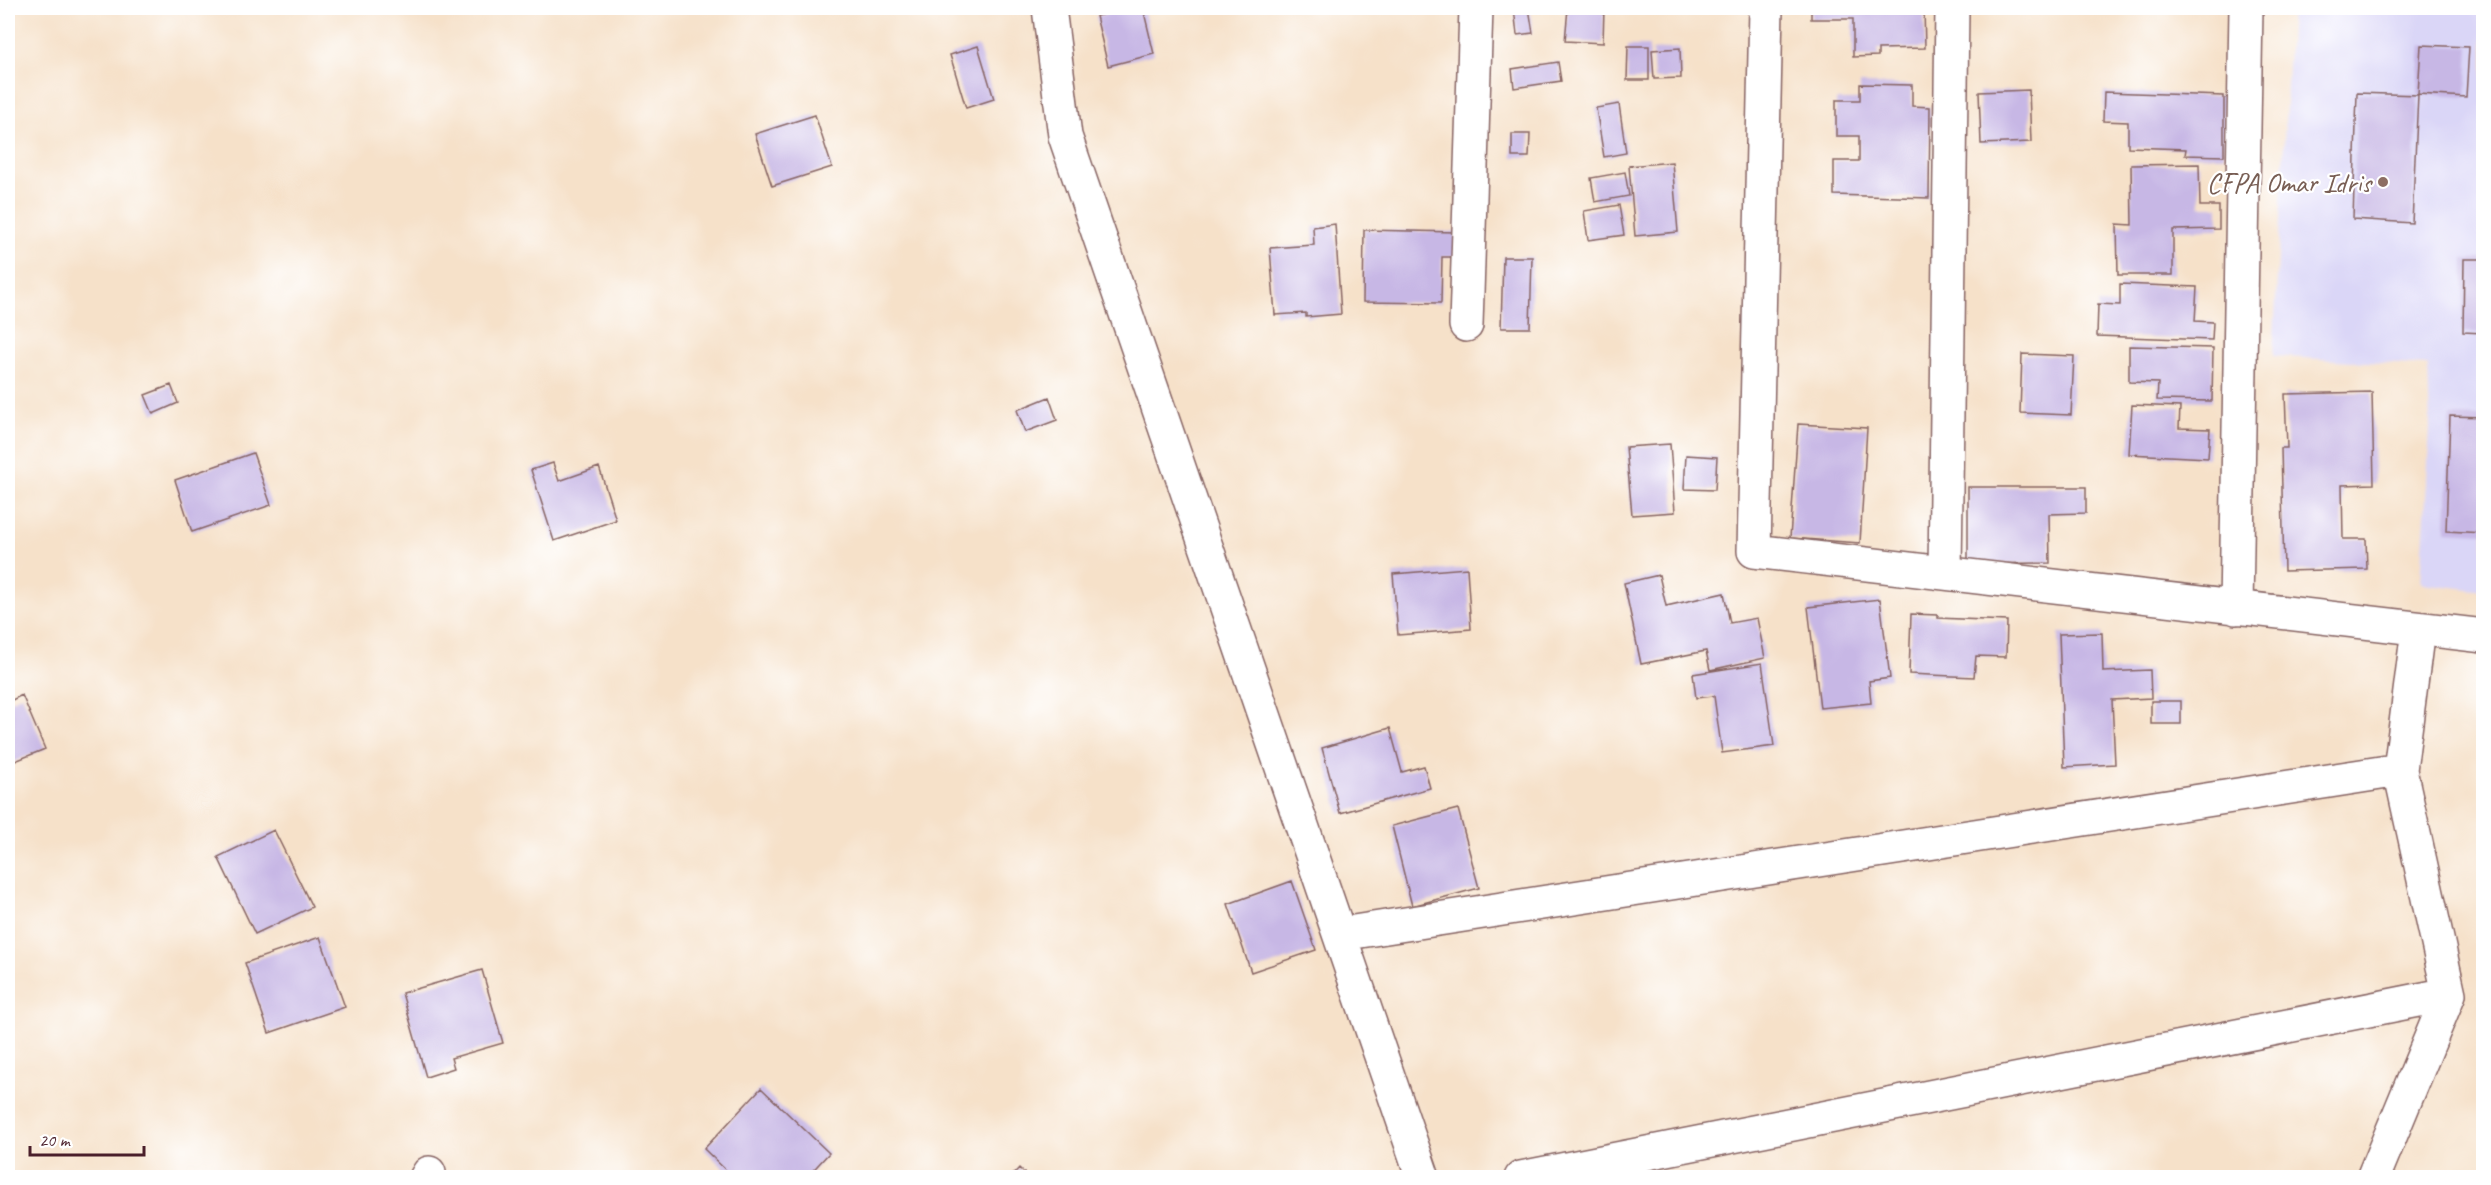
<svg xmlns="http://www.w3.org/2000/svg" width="2491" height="1185" font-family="Caveat,sans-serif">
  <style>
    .built { fill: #dad6f7 }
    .building { fill: #c7b7e5 }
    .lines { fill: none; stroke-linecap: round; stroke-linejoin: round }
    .street-casing { stroke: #866362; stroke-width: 36 }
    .street { stroke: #fff; stroke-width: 33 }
    .education-dot { fill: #8d6e63; stroke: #fff; stroke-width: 2 }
    .labels { text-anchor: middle; stroke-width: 4.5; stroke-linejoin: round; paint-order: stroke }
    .education-label { font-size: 28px; fill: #785e54; stroke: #fff; text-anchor: end }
  </style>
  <rect width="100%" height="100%" fill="#fff"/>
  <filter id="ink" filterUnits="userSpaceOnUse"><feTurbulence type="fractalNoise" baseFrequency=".0167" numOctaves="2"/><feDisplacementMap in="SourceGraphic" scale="12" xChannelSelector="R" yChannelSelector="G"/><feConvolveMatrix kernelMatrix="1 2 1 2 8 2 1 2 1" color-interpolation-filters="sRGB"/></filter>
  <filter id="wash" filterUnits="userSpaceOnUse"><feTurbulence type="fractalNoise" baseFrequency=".008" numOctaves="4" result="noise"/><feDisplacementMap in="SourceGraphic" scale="24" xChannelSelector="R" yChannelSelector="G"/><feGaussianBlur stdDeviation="1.35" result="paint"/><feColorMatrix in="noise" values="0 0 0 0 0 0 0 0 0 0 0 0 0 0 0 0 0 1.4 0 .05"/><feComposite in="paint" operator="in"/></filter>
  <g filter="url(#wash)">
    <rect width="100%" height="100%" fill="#f6e1c9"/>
    <path class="built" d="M2291,8H2483V591L2421,583L2430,428L2428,366L2273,356Z"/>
    <g id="blocks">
      <path class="building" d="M1132,8H1143L1154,54L1108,66L1096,16Z
        M1514,8H1529L1533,33L1517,35Z
        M1568,8H1604L1603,43L1565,41Z
        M1811,8H1924L1925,48L1878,49V56L1853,57V19H1811Z
        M2421,45L2469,47L2466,97L2418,94Z
        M978,46L994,99L966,108L950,55Z
        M1628,46H1649V80H1627Z
        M1680,48L1681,78L1654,79L1652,50Z
        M1558,62L1561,81L1514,88L1512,69Z
        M1860,84L1912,85V106L1930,107L1929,198L1834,195V161H1859V136H1836V100H1860Z
        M2029,90L2031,142L1981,144L1979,92Z
        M2104,92L2224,96V156L2185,155L2186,149L2128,147V122L2103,121Z
        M2357,93L2418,95L2412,223L2353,219Z
        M1619,104L1626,153L1604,157L1596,108Z
        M815,115L832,167L772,186L755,134Z
        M1512,134H1530L1529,157H1512Z
        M1672,162L1678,232L1635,236L1629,166Z
        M2199,164L2200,206H2219V229L2173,230V275H2118L2117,224L2132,225L2131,165Z
        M1625,172L1629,196L1595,202L1591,178Z
        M1619,205L1624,235L1588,240L1584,211Z
        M1335,224L1341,314L1306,317V313L1275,315L1270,248L1314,245L1313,227Z
        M1364,230L1456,232V257H1442L1441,303L1363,302Z
        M1503,257H1532L1530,328H1501Z
        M2464,259H2484V333L2463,332Z
        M2120,284L2197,287L2195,321L2213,322L2212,340L2097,336L2098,304L2120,305Z
        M2129,346L2213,348L2212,401L2157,400L2158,383L2129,382Z
        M2022,354L2074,356L2071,415L2020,413Z
        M171,385L178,403L153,414L145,395Z
        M2372,392L2374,484L2342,485L2343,539H2366L2367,569L2284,571L2281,448H2287L2285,394Z
        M1049,397L1057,420L1025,432L1017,410Z
        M2132,405L2180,407L2179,428L2210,429L2208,458L2129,454Z
        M2450,416L2484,417V533L2446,531Z
        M1798,424L1867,428L1860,543L1790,538Z
        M1670,444L1675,512L1632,515L1626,447Z
        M253,453L271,505L192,532L175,480Z
        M1686,455L1717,457L1715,490L1684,489Z
        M553,463L559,481L599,467L616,520L554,541L531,470Z
        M1968,487H2086V513L2049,514L2050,563L1968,564Z
        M1467,568L1471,629L1398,635L1393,574Z
        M1659,575L1666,606L1724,593L1730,623L1757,618L1765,658L1710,670L1706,651L1641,664L1624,583Z
        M1880,599L1890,678L1869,681L1871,703L1820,708L1808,607Z
        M1911,614L1938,615V618L2007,621L2006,657L1976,656L1974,677L1909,674Z
        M2102,633L2103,672L2150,670L2151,698L2112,700L2115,764L2064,767L2059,634Z
        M1762,663L1774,746L1722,753L1714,696L1696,698L1693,674Z
        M22,695L45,749L8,764V702Z
        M2151,701H2181V724H2151Z
        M1390,728L1402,772L1424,766L1430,788L1340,813L1322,748Z
        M1458,809L1479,888L1412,906L1392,826Z
        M274,830L312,907L255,934L218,857Z
        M1292,881L1316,950L1251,972L1228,904Z
        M320,937L345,1007L269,1033L245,963Z
        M482,970L503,1043L451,1058L454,1068L426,1077L402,993Z
        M761,1088L829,1153L806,1178H734L704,1149Z
        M1019,1168L1029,1178H1010Z"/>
    </g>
  </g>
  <g filter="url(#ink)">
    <use href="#blocks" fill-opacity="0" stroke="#866362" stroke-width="1.5"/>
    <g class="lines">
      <defs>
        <path id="street" d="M1049,8L1065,136L1423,1178
          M1766,8L1754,551L2484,636
          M1466,325L1476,8
          M1945,573L1952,8
          M2236,608L2246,8
          M1341,934L2400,770
          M426,1178L429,1173
          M1521,1178L2449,994
          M2373,1178L2449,994L2400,770L2418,629"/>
      </defs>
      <use href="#street" class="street-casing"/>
      <use href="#street" class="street"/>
    </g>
  </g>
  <circle class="education-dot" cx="2383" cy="182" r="6"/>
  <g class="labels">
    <g class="education-label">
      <text x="2371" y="192">CFPA Omar Idris</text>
    </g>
  </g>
  <rect width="2491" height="1185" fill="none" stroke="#fff" stroke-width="30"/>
  <path d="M30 1146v9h114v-9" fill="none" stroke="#4a1f2b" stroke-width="3"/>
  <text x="39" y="1146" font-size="18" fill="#4a1f2b" stroke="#ffffff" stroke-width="4.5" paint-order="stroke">20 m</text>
</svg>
